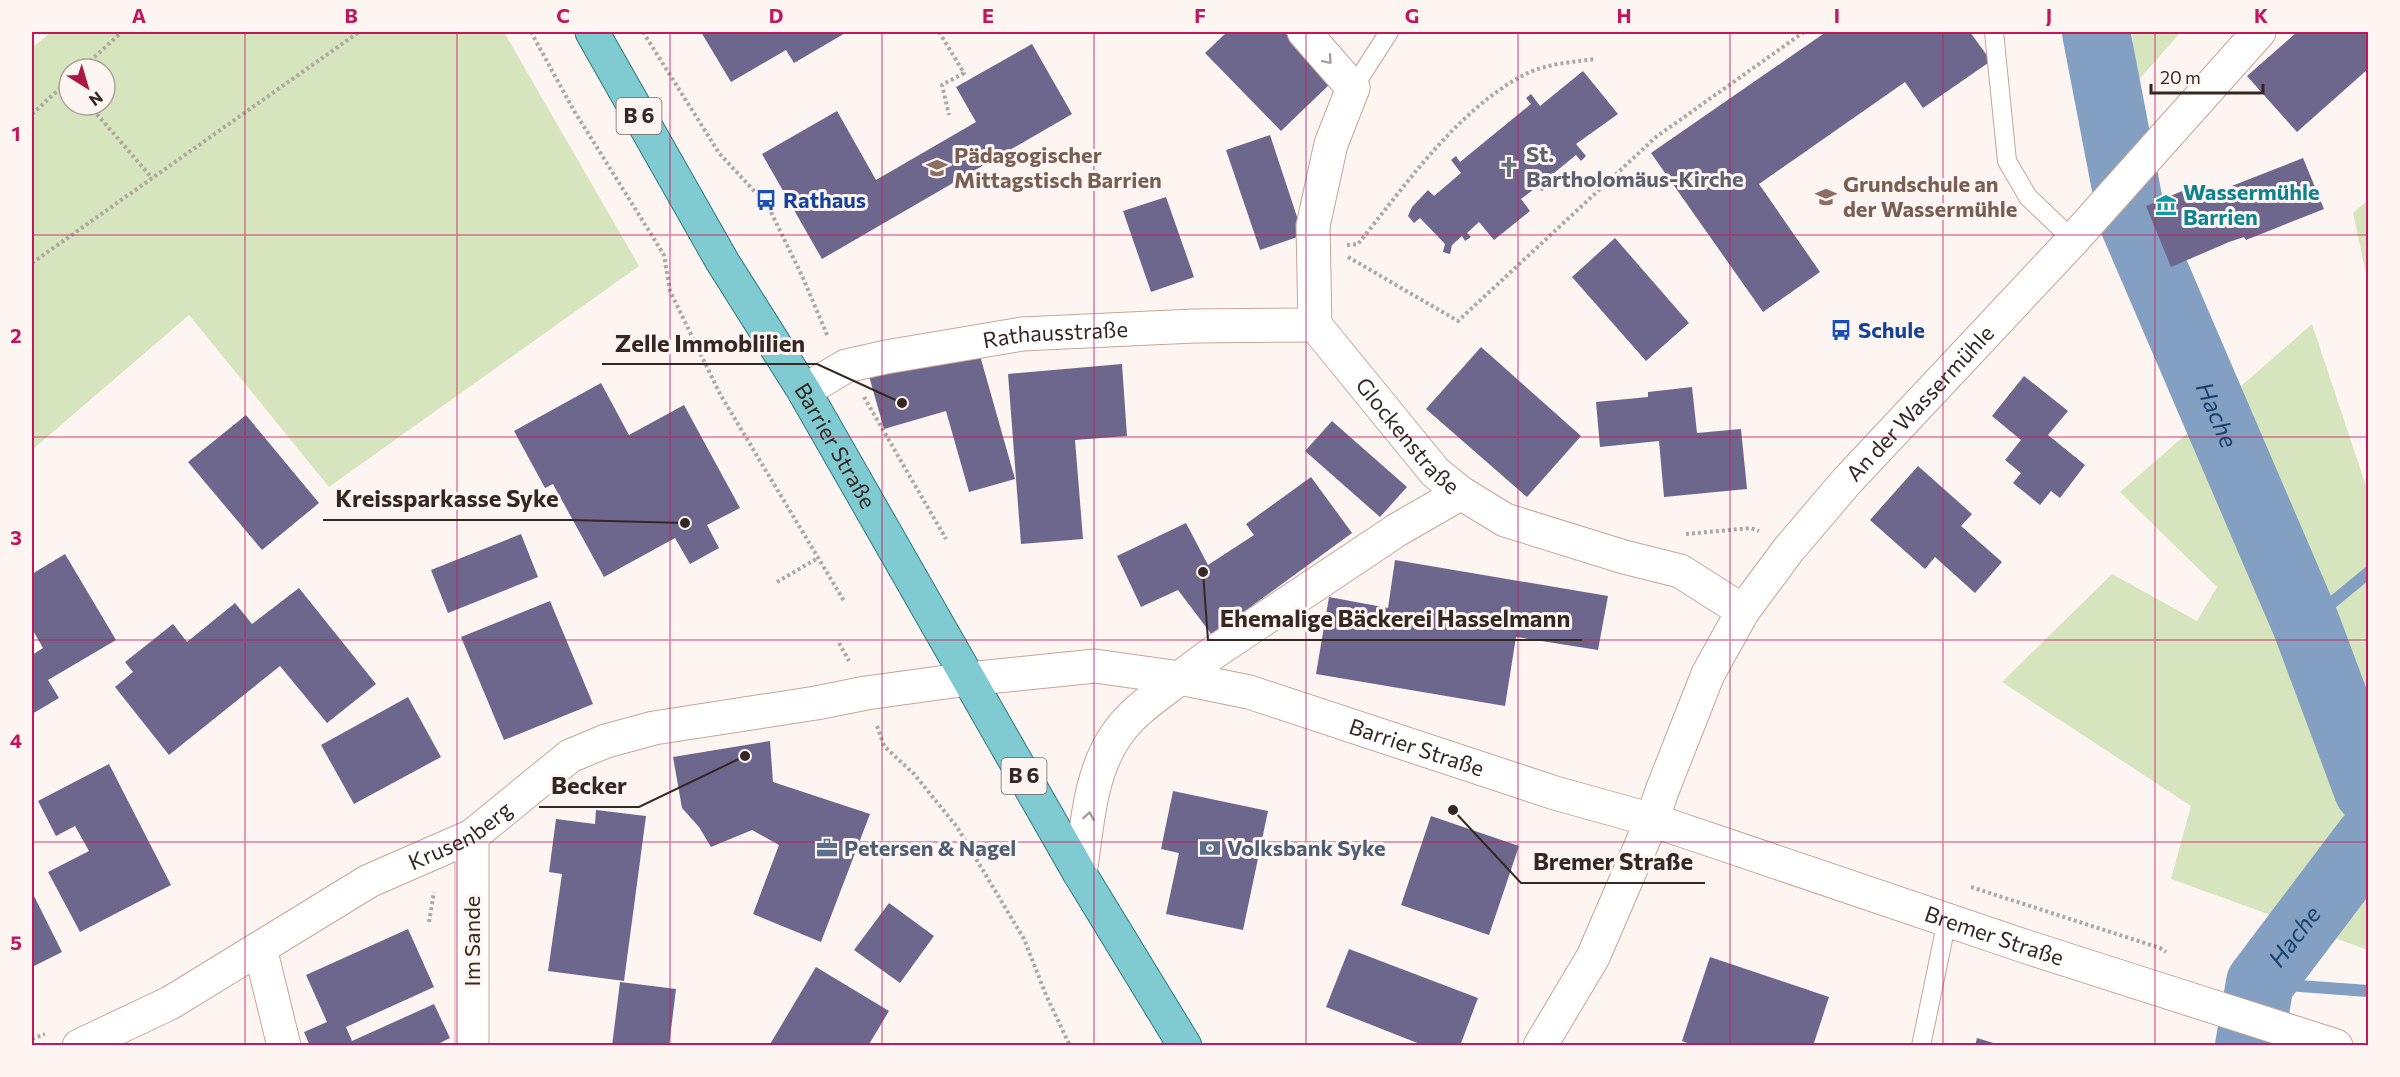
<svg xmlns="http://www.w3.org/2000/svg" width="2400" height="1077" font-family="Commissioner,sans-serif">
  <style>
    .green { fill: #d7e5be; fill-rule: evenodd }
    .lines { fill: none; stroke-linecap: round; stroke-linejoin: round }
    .stream { stroke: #83a0c2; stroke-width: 12 }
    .river { stroke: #83a0c2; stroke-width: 68 }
    .building { fill: #6e678d }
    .lane-casing { stroke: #c8a597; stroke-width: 20 }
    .street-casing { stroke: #c8a597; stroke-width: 35 }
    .secondary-casing { stroke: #c8a597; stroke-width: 35 }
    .primary-casing { stroke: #2e7a80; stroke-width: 35 }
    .path { stroke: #b1a7a3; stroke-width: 4; stroke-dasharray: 3 3; stroke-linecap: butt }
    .lane { stroke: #fff; stroke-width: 18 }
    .street { stroke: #fff; stroke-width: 33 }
    .secondary { stroke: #fff; stroke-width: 33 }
    .primary { stroke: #80cad1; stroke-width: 33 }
    .oneway { stroke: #a49e9c }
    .grid { fill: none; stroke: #c2185b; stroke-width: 1.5; stroke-opacity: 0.55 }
    .labels { text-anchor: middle; stroke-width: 6; stroke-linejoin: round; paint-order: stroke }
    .shield { fill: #fdf5f2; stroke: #716560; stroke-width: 1.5 }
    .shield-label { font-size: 21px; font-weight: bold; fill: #352722 }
    .worship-label { font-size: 22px; font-weight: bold; fill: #5b616d; stroke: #fdf5f2; text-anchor: start }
    .education-label { font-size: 22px; font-weight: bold; fill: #785e54; stroke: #fdf5f2; text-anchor: start }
    .culture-label { font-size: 22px; font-weight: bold; fill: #0d838f; stroke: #fdf5f2; text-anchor: start }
    .transit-label { font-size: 22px; font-weight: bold; fill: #164399; stroke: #fdf5f2; text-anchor: start }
    .street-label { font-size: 22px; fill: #352722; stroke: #fdf5f2 }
    .service-label { font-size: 22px; font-weight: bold; fill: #4e5e75; stroke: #fdf5f2; text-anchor: start }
    .water-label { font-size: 24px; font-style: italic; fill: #18426e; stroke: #fdf5f2 }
    .leader { fill: none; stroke: #352722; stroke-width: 2 }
    .callout-dot { fill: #352722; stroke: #fdf5f2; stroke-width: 2 }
    .callout-label { font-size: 24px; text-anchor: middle; font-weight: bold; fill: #352722; stroke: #fdf5f2; stroke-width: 6; stroke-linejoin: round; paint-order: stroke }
    .neatline { fill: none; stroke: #c2185b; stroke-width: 2 }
    .grid-label { font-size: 20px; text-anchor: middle; font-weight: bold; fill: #c2185b }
  </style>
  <rect width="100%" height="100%" fill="#fdf5f2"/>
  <path class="green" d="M51,32H504L639,266L329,487L189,315L32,450V48ZM69,69H105V105H69Z
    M2132,32H2181L2136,83Z
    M2368,200V283L2353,213Z
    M2312,324L2365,483L2368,482V950L2171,879L2191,806L2002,682L2112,574L2197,621L2217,587L2120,492Z"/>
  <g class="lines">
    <path class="stream" d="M2306,624L2368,573
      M2260,983L2368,991"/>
    <g class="river">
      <path id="s1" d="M2096,32L2132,219L2306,624L2368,790"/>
      <path id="s2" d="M2249,1046L2260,983L2368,840"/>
    </g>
  </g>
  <path class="building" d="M701,32H847L794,63L786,50L731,82Z
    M1227,32H1284L1333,81L1281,131L1205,53Z
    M1826,32H1970L1991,61L1923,108L1905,82L1759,184L1820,272L1763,312L1651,153Z
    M2297,32H2368V69L2297,132L2247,76Z
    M1032,44L1072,114L822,259L762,154L837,111L876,180L976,122L956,87Z
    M1583,71L1618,114L1576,144L1586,156L1581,161L1576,155L1543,182L1547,188L1542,191L1538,186L1521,199L1530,211L1494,240L1479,222L1467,233L1471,237L1465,241L1462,236L1452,245L1450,254L1443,252L1445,244L1420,218L1414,223L1408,216L1412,207L1428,190L1434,196L1461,173L1451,160L1456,156L1460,162L1531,104L1526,98L1531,94L1540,106Z
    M1270,135L1303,235L1260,250L1226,150Z
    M2303,158L2324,209L2246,240L2244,237L2229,242L2171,267L2146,206L2204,182L2211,198L2227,193L2224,189Z
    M1166,197L1194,277L1151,292L1123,211Z
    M1615,238L1689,323L1646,361L1572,277Z
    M977,345L1015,479L969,492L946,411L884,429L869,376Z
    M1481,347L1581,436L1527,497L1426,409Z
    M1122,364L1127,436L1075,440L1083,539L1021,544L1008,374Z
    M2024,376L2068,411L2048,435L2085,465L2060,498L2051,491L2040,505L2013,483L2021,473L2005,460L2021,440L1992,416Z
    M601,383L629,435L684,405L740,508L707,525L719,548L690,564L675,538L604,577L553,484L545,488L514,431Z
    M1692,387L1697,433L1741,429L1747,489L1664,497L1659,441L1600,447L1596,402L1648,397V392Z
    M246,415L319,503L262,550L188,462Z
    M1332,421L1407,487L1380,517L1305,451Z
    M1918,466L1972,514L1961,526L2002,562L1975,593L1935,557L1925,569L1870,520Z
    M1311,477L1352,533L1212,635L1178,590L1141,607L1117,556L1186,523L1208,565L1254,535L1246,524Z
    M521,534L538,577L448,613L431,570Z
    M65,554L116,640L48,680L59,698L32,714V655L43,648L32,629V574Z
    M1395,560L1608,596L1598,650L1516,637L1505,706L1316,674L1329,597L1388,608Z
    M299,588L376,684L327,723L280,666L169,755L115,687L133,672L125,662L173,624L187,642L235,603L252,624Z
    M550,601L593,704L504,740L461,637Z
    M408,697L441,757L354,804L321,745Z
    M770,741L773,782L870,814L821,942L753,914L779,845L752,830L711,847L699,827L682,808L673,757Z
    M109,764L171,885L80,932L48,872L89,851L75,826L56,836L38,801Z
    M1173,791L1268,811L1243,930L1166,914L1179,853L1161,849Z
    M596,810L646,816L624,981L548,971L562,874L549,872L556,819L595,824Z
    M1431,816L1519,846L1489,935L1401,905Z
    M32,892L62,952L32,967Z
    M889,903L934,936L900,983L854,950Z
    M408,929L434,987L346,1027L352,1041L434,1004L450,1038L434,1046H310L304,1032L327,1022L306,975Z
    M1349,949L1478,998L1460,1046H1425L1326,1007Z
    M1710,957L1829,997L1813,1046H1695L1682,1041Z
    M816,967L889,1011L868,1046H769Z
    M620,982L676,989L669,1046H612Z
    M1977,1038L2000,1045L1999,1046H1975Z"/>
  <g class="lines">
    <defs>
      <path id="lane" d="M1994,32L2007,161L2028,197L2073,240
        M1353,88L1389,32
        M1921,1046L1947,920"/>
      <g id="street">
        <path id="s3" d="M1304,32L1353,88L1331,144L1313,226L1315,325L1435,472L1461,493L1505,520L1624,557L1680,571L1743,611"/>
        <path id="s4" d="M804,391L846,366L886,357L1022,334L1194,326L1315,325"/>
        <path d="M1180,678L1213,653L1397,530L1461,493"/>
        <path d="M260,948L284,1046"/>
        <path d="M472,1046V836"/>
        <path id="s5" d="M1540,1046L1593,957L1652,820L2030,948L2336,1046"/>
      </g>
      <g id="secondary">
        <path d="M1080,874C1087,828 1089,776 1115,737C1131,712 1158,695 1180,678"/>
        <path id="s6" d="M79,1046L170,1003L369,881L472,836L570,756L606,741L654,728L816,703L866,693L968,679L1095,666L1180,678L1249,692L1555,793L1652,820L1662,791L1708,674L1743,611L1789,549L1847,481L2073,240L2259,32"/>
      </g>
      <g id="primary">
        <path id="s7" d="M592,32L722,261L804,391L1080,874L1185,1046"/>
      </g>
    </defs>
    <use href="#lane" class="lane-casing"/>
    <use href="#street" class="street-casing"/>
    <use href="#secondary" class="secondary-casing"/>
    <use href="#primary" class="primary-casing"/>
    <path class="path" d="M531,32L573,109L664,255L670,291L720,394L844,601
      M643,32L719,153L768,206L803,278L828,337
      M939,32L964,73L942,85L949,115
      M81,69L122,32
      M89,105L152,178
      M32,114L69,80
      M1347,245L1358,244C1404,187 1455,113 1520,77C1542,64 1571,62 1596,59
      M1348,257L1458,321L1656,137L1804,32
      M32,263L359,32
      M864,397L946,539
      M1686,534L1751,528L1759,531
      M777,582L818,558
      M839,643L849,661
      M877,726L884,746L914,774L957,827L1024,939L1046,995L1070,1046
      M1971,887L2160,948L2166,952
      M429,922L434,892
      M32,1039L45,1034"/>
    <use href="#lane" class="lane"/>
    <use href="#street" class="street"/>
    <use href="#secondary" class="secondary"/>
    <use href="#primary" class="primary"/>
  </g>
  <defs><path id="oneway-chevron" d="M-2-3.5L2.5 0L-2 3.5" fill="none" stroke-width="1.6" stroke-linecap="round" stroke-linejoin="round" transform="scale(1.5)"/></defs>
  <g class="oneway">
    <use href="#oneway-chevron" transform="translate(1328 60) rotate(49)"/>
    <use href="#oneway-chevron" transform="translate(1089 816) rotate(-81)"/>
  </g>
  <path class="grid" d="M245,32V1046M457,32V1046M670,32V1046M882,32V1046M1094,32V1046M1306,32V1046M1518,32V1046M1730,32V1046M1943,32V1046M2155,32V1046M32,235H2368M32,437H2368M32,640H2368M32,842H2368"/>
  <defs>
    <symbol id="church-bare" viewBox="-9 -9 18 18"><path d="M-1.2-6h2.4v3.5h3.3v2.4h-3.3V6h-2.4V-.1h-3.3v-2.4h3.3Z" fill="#6b7280" stroke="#fdf5f2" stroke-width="2.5" paint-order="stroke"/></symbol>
    <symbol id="school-bare" viewBox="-9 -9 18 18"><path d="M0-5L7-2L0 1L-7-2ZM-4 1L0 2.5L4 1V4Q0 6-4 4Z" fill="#8d6e63" stroke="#fdf5f2" stroke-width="2.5" paint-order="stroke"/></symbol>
    <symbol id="bus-bare" viewBox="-9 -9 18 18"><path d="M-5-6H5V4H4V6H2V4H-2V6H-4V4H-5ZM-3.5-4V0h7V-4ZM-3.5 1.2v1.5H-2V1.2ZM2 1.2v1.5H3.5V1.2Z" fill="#1a4fb4" stroke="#fdf5f2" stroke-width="2.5" paint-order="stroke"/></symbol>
    <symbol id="museum-bare" viewBox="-9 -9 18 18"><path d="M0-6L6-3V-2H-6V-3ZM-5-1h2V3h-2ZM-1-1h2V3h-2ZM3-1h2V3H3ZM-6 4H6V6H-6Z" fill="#0f9aa8" stroke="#fdf5f2" stroke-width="2.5" paint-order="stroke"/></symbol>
    <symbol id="office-bare" viewBox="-9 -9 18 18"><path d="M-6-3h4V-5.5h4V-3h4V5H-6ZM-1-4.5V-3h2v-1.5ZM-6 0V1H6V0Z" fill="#5c6f8a" stroke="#fdf5f2" stroke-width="2.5" paint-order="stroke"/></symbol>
    <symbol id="bank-bare" viewBox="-9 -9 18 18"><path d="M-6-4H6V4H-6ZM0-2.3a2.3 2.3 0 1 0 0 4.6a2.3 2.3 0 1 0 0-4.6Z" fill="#5c6f8a" stroke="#fdf5f2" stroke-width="2.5" paint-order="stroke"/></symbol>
  </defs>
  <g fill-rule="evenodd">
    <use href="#church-bare" x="1494" y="152" width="30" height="30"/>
    <use href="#school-bare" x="922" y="153" width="30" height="30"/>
    <use href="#school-bare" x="1811" y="182" width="30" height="30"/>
    <use href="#bus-bare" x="751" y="185" width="30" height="30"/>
    <use href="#museum-bare" x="2151" y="190" width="30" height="30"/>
    <use href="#bus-bare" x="1826" y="315" width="30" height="30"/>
    <use href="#office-bare" x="812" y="833" width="30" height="30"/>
    <use href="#bank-bare" x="1195" y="833" width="30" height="30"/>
  </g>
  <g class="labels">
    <g class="shield">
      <rect x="616.5" y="98" width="45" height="36" rx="4.5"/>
      <rect x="1001.5" y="758" width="45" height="36" rx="4.5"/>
    </g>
    <g class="shield-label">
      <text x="639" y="123">B 6</text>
      <text x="1024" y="783">B 6</text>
    </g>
    <g class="worship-label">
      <text x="1526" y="162">St.<tspan x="1526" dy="25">Bartholomäus-Kirche</tspan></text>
    </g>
    <g class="education-label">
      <text x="954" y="163">Pädagogischer<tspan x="954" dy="25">Mittagstisch Barrien</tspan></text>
      <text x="1843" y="192">Grundschule an<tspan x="1843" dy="25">der Wassermühle</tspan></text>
    </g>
    <g class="culture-label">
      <text x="2183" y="200">Wassermühle<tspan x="2183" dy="25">Barrien</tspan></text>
    </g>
    <g class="transit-label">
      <text x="783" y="208">Rathaus</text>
      <text x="1858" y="338">Schule</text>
    </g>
    <g class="street-label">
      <text dy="8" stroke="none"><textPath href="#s4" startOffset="261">Rathausstraße</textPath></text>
      <text dy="8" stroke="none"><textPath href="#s6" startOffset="2188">An der Wassermühle</textPath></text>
      <text dy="8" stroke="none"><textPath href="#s3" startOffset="462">Glockenstraße</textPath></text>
      <text dy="8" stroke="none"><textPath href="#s7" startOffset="480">Barrier Straße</textPath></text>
      <text dy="8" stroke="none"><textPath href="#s6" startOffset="1440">Barrier Straße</textPath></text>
      <text dy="8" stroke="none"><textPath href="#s6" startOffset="436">Krusenberg</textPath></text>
      <text dy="8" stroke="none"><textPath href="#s5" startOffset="614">Bremer Straße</textPath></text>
      <text transform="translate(472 941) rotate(-90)" y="8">Im Sande</text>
    </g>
    <g class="service-label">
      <text x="844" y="856">Petersen &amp; Nagel</text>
      <text x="1227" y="856">Volksbank Syke</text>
    </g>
    <g class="water-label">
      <text dy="8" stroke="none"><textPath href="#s1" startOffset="404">Hache</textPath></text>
      <text dy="8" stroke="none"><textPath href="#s2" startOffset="122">Hache</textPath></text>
    </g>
  </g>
  <path class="leader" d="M902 403L817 364H602M685 523L571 520H323M1203 572L1208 640H1582M745 756L639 807H539M1453 810L1521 883H1705"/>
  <g class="callout-dot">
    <circle cx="902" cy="403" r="6"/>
    <circle cx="685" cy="523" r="6"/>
    <circle cx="1203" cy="572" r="6"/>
    <circle cx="745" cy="756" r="6"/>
    <circle cx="1453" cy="810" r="6"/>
  </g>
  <g class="callout-label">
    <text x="710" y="352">Zelle Immoblilien</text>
    <text x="447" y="507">Kreissparkasse Syke</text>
    <text x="1395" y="627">Ehemalige Bäckerei Hasselmann</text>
    <text x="589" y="794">Becker</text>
    <text x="1613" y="870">Bremer Straße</text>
  </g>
  <rect width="2400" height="1077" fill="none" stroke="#fdf5f2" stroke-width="66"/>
  <g transform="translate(87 87) rotate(143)"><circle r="28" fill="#fdf5f2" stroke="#ada39f" stroke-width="1.5"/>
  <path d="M0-4.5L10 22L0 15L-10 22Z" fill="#ac1845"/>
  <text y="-9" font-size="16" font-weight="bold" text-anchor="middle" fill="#352722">N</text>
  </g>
  <path d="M2151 84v9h112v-9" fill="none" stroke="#352722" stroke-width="3"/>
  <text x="2160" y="84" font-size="18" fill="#352722" stroke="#fdf5f2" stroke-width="4.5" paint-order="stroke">20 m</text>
  <rect x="33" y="33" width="2334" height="1011" class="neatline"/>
  <g class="grid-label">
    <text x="139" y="23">A</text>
    <text x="351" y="23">B</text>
    <text x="563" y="23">C</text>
    <text x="776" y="23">D</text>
    <text x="988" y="23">E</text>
    <text x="1200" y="23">F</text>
    <text x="1412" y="23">G</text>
    <text x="1624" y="23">H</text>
    <text x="1837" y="23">I</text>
    <text x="2049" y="23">J</text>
    <text x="2261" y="23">K</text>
    <text x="16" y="141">1</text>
    <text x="16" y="343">2</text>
    <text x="16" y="545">3</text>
    <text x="16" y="748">4</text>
    <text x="16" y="950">5</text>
  </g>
</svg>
